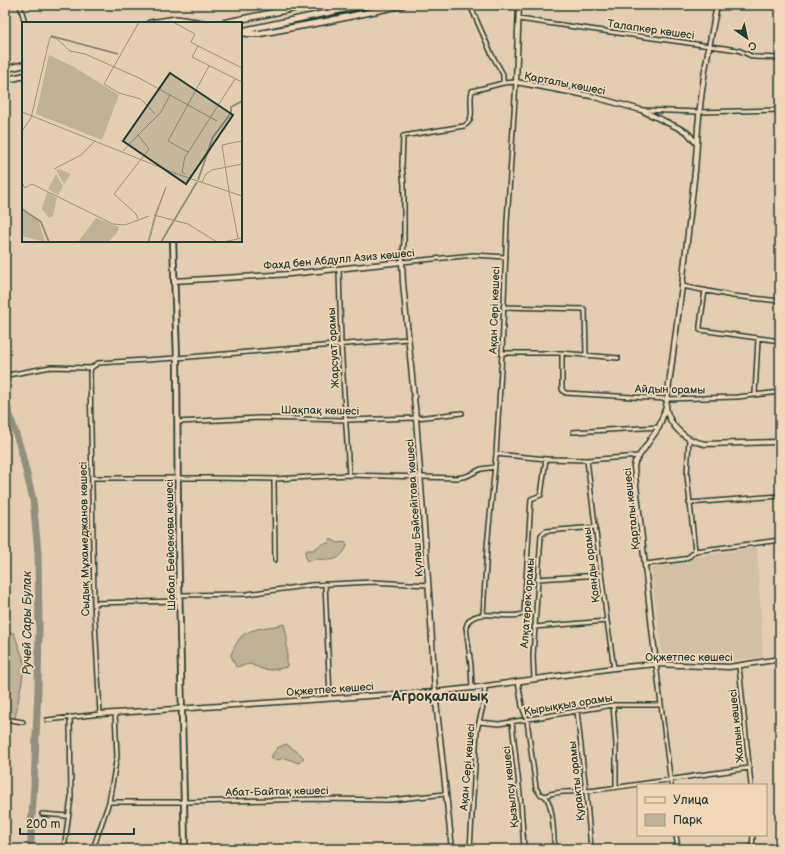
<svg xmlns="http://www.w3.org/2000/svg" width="785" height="854" font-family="'Balsamiq Sans',sans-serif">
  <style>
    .built { fill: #d2c0a5 }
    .green { fill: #c0b299; stroke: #707866 }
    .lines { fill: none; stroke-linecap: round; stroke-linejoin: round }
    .river { stroke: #90907b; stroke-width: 7 }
    .minor-casing { stroke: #1f3d34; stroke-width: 6 }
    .tertiary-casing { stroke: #1f3d34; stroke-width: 7 }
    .secondary-casing { stroke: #1f3d34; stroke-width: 8 }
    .primary-casing { stroke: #1f3d34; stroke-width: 8 }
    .minor { stroke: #f1d6b8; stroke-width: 3 }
    .tertiary { stroke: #f1d6b8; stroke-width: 4 }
    .secondary { stroke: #f1d6b8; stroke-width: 4.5 }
    .primary { stroke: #f1d6b8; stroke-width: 5 }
    .labels { text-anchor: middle; stroke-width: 3.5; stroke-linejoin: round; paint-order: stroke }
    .street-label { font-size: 11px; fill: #1f3d34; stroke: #f1d6b8 }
    .water-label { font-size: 12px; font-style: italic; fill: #30493f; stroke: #f1d6b8 }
    .district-label { font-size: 15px; font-weight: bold; fill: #1f3d34; stroke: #f1d6b8 }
    .inset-river { fill: none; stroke: #90907b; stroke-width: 2 }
    .inset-road { fill: none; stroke: #95937e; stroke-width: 1 }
    .view { fill: #1f3d34; fill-opacity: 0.15; stroke: #1f3d34; stroke-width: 2 }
    .inset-edge { fill: none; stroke: #1f3d34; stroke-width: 2 }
  </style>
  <rect width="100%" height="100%" fill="#e4cdb0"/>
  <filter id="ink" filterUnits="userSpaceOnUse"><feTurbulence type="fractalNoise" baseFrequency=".025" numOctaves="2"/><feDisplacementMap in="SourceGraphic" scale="8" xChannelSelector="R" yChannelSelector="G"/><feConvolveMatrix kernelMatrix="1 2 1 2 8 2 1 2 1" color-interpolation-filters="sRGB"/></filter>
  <g filter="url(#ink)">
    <path class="built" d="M757,547L763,657L721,661L712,653L662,658L651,565Z"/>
    <path class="green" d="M330,539L338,543L345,542L347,546C339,563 331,560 316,559C313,559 310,561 307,561L305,554L306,551L308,550H313L322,544L329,543Z
      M284,624L287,637V667L272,670L262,669L250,664L236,667L231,655C234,648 237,641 242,636C249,628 274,627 284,624Z
      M5,632L14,633L25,664L15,719L5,717Z
      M286,744L299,753L304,758L299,763L285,758L277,760L270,758L277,748Z"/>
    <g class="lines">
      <path class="river" d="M5,400L21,450L33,500L38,552L39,627L38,688L34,785L31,830V849"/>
      <defs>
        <path id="minor" d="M20,5L25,23
          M470,5L492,55L503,74V83L516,82L507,222L502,353L496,454L487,547L483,615
          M762,5L780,7
          M519,19L738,50L754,57L780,58
          M503,83L472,91C468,105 477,118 464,126L403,136L402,166L404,185V242L402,262L474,255L506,257
          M643,110L699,112L780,110
          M339,269L341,344L349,475
          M682,286L733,296L780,301
          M705,290L700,326V330L780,341
          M503,307L584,309L585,311L586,355
          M502,353H562L618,358
          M562,353V389L564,392L566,393L666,399L737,397L780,392
          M5,373L8,375L51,367L91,368
          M755,394L758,339
          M177,422L260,418L346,420L416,418L462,413
          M573,432L659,427
          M689,439L687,475L695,551
          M496,454L546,459L587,460L639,456
          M587,460L607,621L614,668
          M92,478H212L274,479L349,475L457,478L467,476L481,469L495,467
          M274,479L275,560
          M689,503L780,496
          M646,564L684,559L690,556L695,551L780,540
          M780,569V564
          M537,579L601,575
          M325,584L330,698
          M180,595L247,594L311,585L372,582L428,585
          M94,603L180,601
          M534,627L607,621
          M656,664L671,785
          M739,666L751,785
          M534,679L533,656L541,535L546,531L596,527
          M518,681L522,706L527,720L536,788L540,794L545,796C557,790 573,793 587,791C641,785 695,775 750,768
          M472,688L471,666L466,627C471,604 511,622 524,613L531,499L541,495L546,459
          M613,705L616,744V787
          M577,711L586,791L591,849
          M5,719L23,722
          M47,720L100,714L94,603L90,373L91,368L98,363L177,358L408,339
          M479,722L499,724L613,705H661
          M512,723L521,804L524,849
          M545,796C554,806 553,835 555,849
          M109,802H185L320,799L391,800L445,794
          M42,814L68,816
          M676,835L678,849
          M5,845V849
          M752,847L780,848
          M93,848L102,849
          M64,849L71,798L70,717
          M93,849L109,802L117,756L115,713
          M470,849L477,730L484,702L485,686
          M752,849L753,835"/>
        <path id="tertiary" d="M519,5L516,82L591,96L641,110L687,132L697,144L695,171L682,286L666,407L659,427L635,462L634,467L656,664
          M697,144C699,97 708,51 717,5
          M174,281L290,274L402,262L403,283L416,418L430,607L435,692L452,849
          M666,408C670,427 686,441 705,444L780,442
          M100,714L398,694L435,692L472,688L614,668L656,664L729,667L780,659"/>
        <path id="secondary" d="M173,241L177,358L178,539L185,849"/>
        <path id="primary" d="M150,23L176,19L203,23
          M223,23L310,5
          M241,31L364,5
          M241,33L257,34L328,21L403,5
          M5,69L23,65
          M5,80L23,76"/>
      </defs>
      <use href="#minor" class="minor-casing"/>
      <use href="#tertiary" class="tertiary-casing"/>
      <use href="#secondary" class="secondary-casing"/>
      <use href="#primary" class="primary-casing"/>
      <use href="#minor" class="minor"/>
      <use href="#tertiary" class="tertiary"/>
      <use href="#secondary" class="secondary"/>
      <use href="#primary" class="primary"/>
    </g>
  </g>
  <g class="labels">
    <g class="street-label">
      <text transform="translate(651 29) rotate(8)" y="4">Талапкер көшесі</text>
      <text transform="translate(565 83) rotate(11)" y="4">Қарталы көшесі</text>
      <text transform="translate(339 259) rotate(-5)" y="4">Фахд бен Абдулл Азиз көшесі</text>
      <text transform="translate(494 310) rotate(-88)" y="4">Ақан Сері көшесі</text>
      <text transform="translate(333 348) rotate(-93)" y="4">Жарсуат орамы</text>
      <text transform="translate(670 389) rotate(1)" y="4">Айдын орамы</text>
      <text transform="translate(320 410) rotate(1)" y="4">Шақпақ көшесі</text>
      <text transform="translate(414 508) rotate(-94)" y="4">Күләш Бәйсейітова көшесі</text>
      <text transform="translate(631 509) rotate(-96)" y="4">Қарталы көшесі</text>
      <text transform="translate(84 539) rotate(-91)" y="4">Сыдық Мұхамеджанов көшесі</text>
      <text transform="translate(170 545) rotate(-91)" y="4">Шабал Бейсекова көшесі</text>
      <text transform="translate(591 565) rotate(-97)" y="4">Қоянды орамы</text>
      <text transform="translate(527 603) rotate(-86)" y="4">Алқатерек орамы</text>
      <text x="689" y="661">Оқжетпес көшесі</text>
      <text transform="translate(330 689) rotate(-4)" y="4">Оқжетпес көшесі</text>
      <text transform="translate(568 704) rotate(-9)" y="4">Қырыққыз орамы</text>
      <text transform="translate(736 726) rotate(-96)" y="4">Жалын көшесі</text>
      <text transform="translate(467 767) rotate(-85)" y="4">Ақан Сері көшесі</text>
      <text transform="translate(576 781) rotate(-96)" y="4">Қуракты орамы</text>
      <text transform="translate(510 787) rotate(-96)" y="4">Қызылсу көшесі</text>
      <text transform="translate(277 791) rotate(-1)" y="4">Абат-Байтақ көшесі</text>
    </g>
    <g class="water-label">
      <text transform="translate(27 623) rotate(-90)" y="4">Ручей Сары Булак</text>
    </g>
    <g class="district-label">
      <text x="440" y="701">Агроқалашық</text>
    </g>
  </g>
  <g transform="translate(22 22)">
    <rect width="220" height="220" fill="#e4cdb0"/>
    <path d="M27,33L52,45L97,73L80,118L14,92ZM37,147L49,152L42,162L34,148ZM34,152L41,164L36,173L26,167ZM25,170L35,176L31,194L27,196L20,187ZM0,188L17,200L23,220L0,214ZM74,196L97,205L95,211L86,220H56Z" fill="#c0b299"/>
    <path class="inset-river" d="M29,14L96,32M176,158L191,115L209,91V85L220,79M0,187L19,200L27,220M139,220L175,160"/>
    <path class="inset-road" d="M117,0L82,62L97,71L119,77L133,92M151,0L173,12L169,20L176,24L170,35L220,60M176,24L220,46M0,90L155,152L220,174M0,109L9,96L28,15L35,17L48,29L63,32L117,56L195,99M101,129L116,113M166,130L146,119L187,44M163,135L213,57M32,147L59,133L73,119M163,152L160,150L163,134M180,160L184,152L190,148L220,142M0,161L3,166L10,162L91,202L103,203L127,194M207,169L200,123L220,119M207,170L216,216M132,193L166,202L195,220M116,197L114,192L92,172L127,127L116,113L139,90L148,73M126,220L133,193L144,165L134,193L127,220M201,220L220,216"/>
    <path class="view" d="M148,51L211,93L164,162L101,119Z"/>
    <rect width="220" height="220" class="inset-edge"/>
  </g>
  <rect width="785" height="854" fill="none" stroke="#f1d6b8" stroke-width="20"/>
  <rect x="10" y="10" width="765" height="834" fill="none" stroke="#1f3d34" stroke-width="1.5" filter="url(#ink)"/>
  <rect x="637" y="784" width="130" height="52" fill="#f1d6b8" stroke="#9d9983"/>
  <rect x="645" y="797" width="20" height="6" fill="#f1d6b8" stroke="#9d9983"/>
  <text x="673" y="804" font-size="12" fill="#1f3d34">Улица</text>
  <rect x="645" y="814" width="20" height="12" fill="#c0b299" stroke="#9d9983"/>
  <text x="673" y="824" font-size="12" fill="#1f3d34">Парк</text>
  <g transform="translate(747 38) rotate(146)" stroke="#f1d6b8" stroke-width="3" paint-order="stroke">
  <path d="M0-3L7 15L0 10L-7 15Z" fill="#1f3d34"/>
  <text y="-6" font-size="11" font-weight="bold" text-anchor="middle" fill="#1f3d34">С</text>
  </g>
  <path d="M20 828v6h114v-6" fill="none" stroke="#1f3d34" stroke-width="2"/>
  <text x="26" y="828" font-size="12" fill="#1f3d34" stroke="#f1d6b8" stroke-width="3" paint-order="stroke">200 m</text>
</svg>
